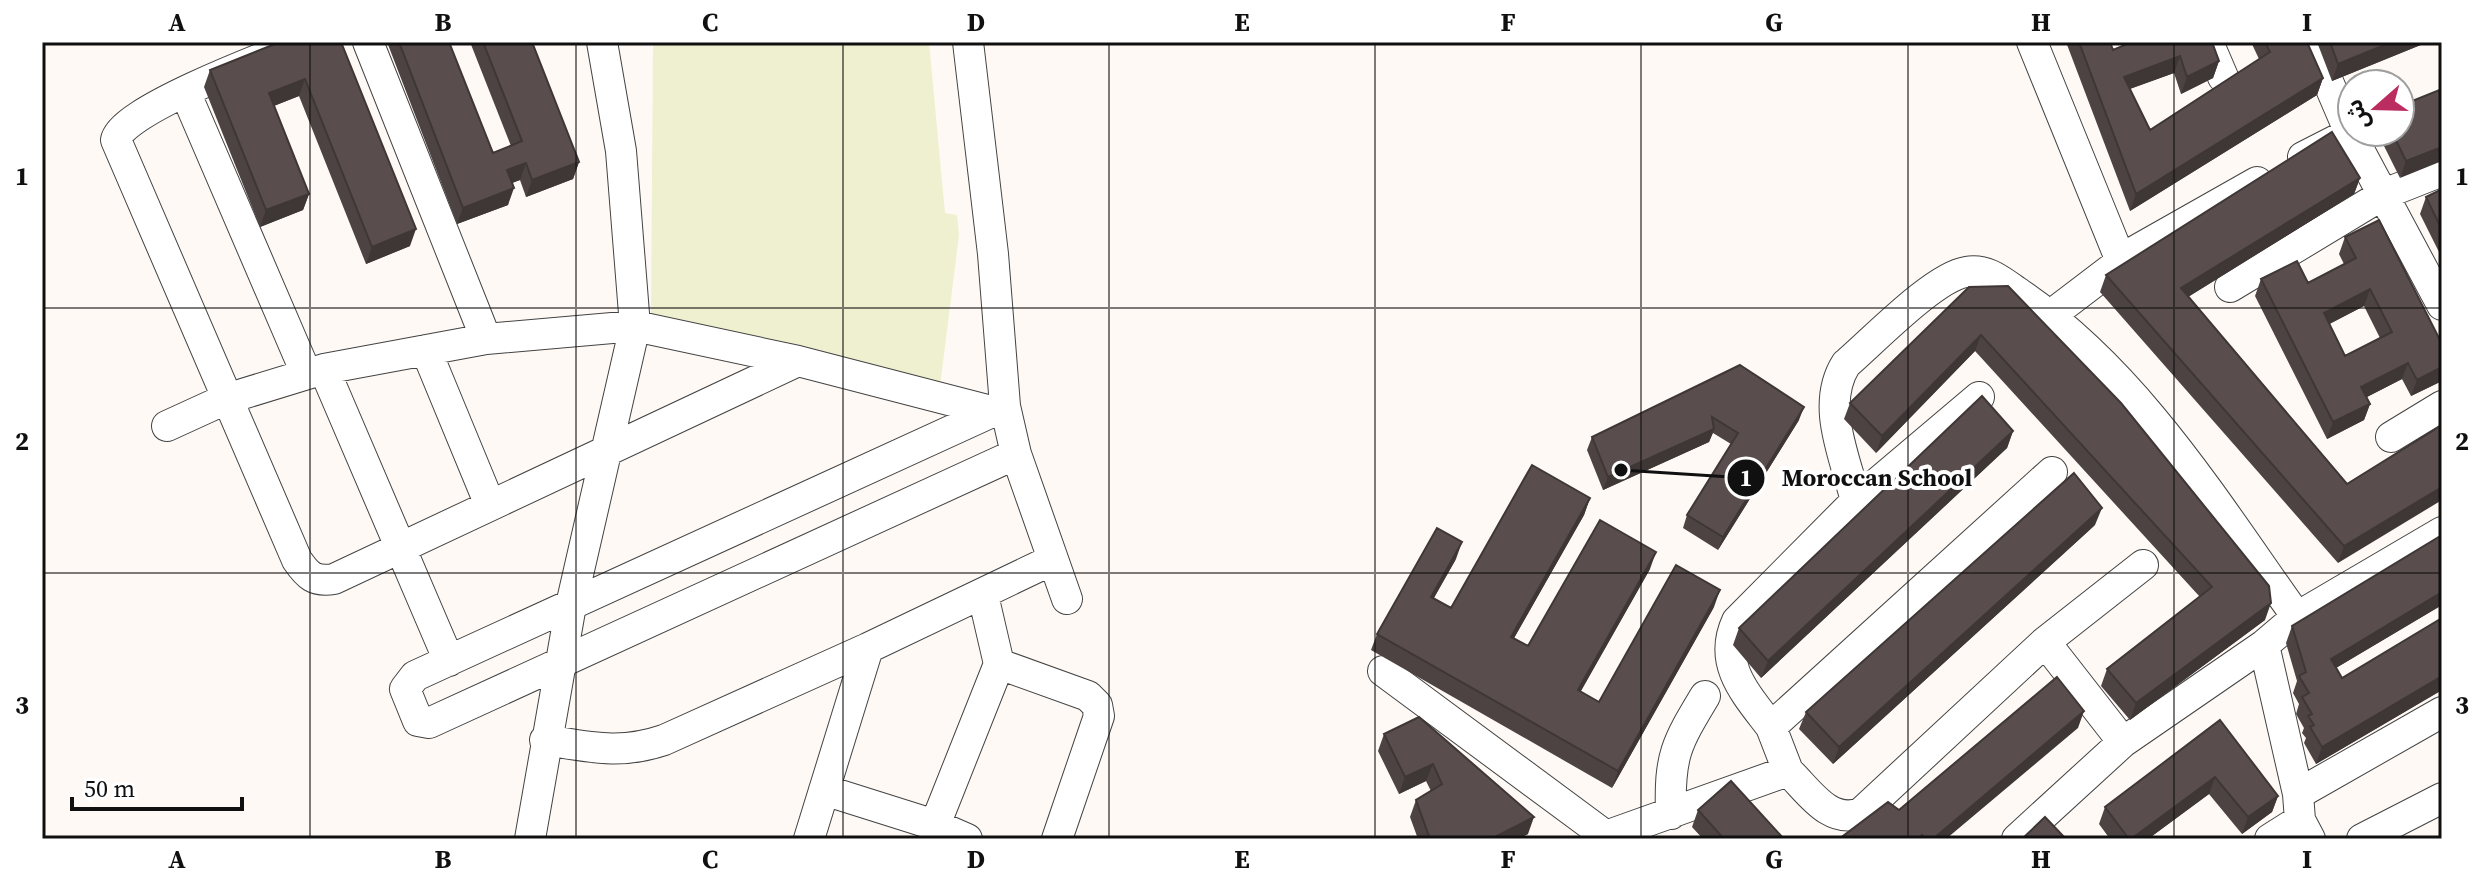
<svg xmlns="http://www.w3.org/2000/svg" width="2484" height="881" font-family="'Source Serif 4','Noto Sans Arabic',serif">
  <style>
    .pitch { fill: #eff0d0 }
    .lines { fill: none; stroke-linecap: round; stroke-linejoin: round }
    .minor-casing { stroke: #434343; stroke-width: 32 }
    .minor { stroke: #fff; stroke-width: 30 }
    .wall { fill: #4d4342; fill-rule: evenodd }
    .shaded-wall { fill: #3e3736 }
    .building { fill: #594e4d; stroke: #3e3736; stroke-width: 2; fill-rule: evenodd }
    .grid { fill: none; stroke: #101010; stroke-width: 2; stroke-opacity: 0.55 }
    .leader { fill: none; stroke: #101010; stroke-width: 3 }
    .callout-dot { fill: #101010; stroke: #fff; stroke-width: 3 }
    .mark-label { font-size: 24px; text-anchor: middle; font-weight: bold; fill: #fff }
    .callout-label { font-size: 24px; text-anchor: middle; font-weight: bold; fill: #101010; stroke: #fff; stroke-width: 8; stroke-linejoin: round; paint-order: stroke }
    .neatline { fill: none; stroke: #101010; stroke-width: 3 }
    .grid-label { font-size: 26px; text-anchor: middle; font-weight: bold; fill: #101010 }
  </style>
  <rect width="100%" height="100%" fill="#fef9f4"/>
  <path class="pitch" d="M653,42H929L945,213L957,215L959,235L940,386L651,314Z"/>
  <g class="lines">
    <defs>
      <path id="minor" d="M303,42C272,54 120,111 116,140L297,560C308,576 314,582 334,579L798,361
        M368,42L486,339
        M968,42L993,254L1005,406L1016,454L1067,599
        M2032,42L2121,261
        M2208,42L2223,77
        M2311,42L2350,133L2442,305
        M186,94L306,373
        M2303,157L2352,132
        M2230,287L2384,194L2442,171
        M2051,315L2135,251L2257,182
        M426,350L490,505
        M324,369L449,661
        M1005,406L415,676L405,689L418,721L429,723L1016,454
        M167,426L226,399L324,369L486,339L635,326L798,361L991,411
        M2391,437L2442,406
        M1856,501C1845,457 1820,405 1846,364C1873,341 1934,277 1966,272C1988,268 2002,282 2020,294C2138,375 2215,502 2297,617L2264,645L2123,742L2017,839
        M983,595L999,664
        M2297,617L2442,532
        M2045,642L2123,742
        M2264,645L2298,794L2300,820L2310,839
        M1383,671L1606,836L1788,771C1809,791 1829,825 1861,813L2045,642L2143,565
        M1771,727C1746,694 1717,664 1737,621L1856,501L1979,397
        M545,740C590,747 620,755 664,740L868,648L1052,560
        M1788,771L1771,727L2052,472
        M824,790L935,825L967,839
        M2298,794L2442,712
        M1671,814C1669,756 1676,744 1705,696
        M935,825L999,664L1088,696L1097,705L1099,716L1057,839
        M530,839L571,605L635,326L621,151L602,42
        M809,839L868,648
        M2270,839L2300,820
        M2362,839L2442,798"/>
    </defs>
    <use href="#minor" class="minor-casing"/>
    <use href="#minor" class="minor"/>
  </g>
  <path class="wall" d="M341,42L410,246L366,264L299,96L274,106L309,194L303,210L260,227L204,87L210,70Z
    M387,42H449L493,153L511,146L470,42H532L579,162L573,179L526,197L520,180L512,183L508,205L457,224Z
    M2066,42H2110L2113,50L2132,42L2219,61L2213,78L2181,94L2174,73L2130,89L2150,130L2259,59L2251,42H2307L2323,78L2317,95L2130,211Z
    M2317,42H2428L2332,81Z
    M2442,89L2400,178L2377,132H2400Z
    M2360,178L2354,194L2188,297L2347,484L2442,425L2338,563L2100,292L2106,275Z
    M2442,189V258L2420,214L2426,197Z
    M2345,237L2442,344V381L2411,396L2402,379L2367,397L2370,404L2364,420L2327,439L2255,296L2261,279L2308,283L2344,264L2339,254ZM2364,306L2380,338L2345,356L2329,324Z
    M1969,287L2265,620L2130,720L2101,686L2107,669L2200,597L1975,351L1876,453L1844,419L1850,403Z
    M1740,365L1799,420L1718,550L1683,528L1687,515L1731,444L1713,433L1709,442L1603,490L1587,450L1592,437Z
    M2013,431L2007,448L1761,678L1733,645L1739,628Z
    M1590,498L1584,515L1514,638L1528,646L1650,569L1580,692L1599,702L1714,607L1612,788L1371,650L1377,634L1456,559L1434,598L1451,608Z
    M2095,525L1833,764L1799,729L1806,712Z
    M2442,605L2336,668L2342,678L2442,618V690L2316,764L2304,743L2306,738L2302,733L2304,728L2296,714L2299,704L2293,693L2297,681L2286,643L2292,626Z
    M1419,717L1528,834L1518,839H1418L1410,817L1416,800L1431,791L1426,781L1399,794L1378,751L1384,734Z
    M2220,720L2278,796L2272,812L2242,834L2209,794L2148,839H2110L2099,824L2105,807Z
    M1698,810L1784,839H1703L1692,827Z"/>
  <path class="shaded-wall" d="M2392,42H2428L2332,81L2338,64Z
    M2180,56L2174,73L2118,93L2124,77Z
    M2219,61L2213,78L2181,94L2187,77Z
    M2323,78L2317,95L2130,211L2136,194Z
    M305,79L299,96L263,110L269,93Z
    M2442,147V161L2400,178L2406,161Z
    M579,162L573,179L526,197L532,180Z
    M526,163L520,180L501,187L507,170Z
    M2360,178L2354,194L2175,305L2181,288Z
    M514,188L508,205L457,224L463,208Z
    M309,194L303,210L260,227L266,210Z
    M416,229L410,246L366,264L372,247Z
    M2370,289L2364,306L2318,330L2324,313Z
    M1981,335L1975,351L1876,453L1882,436Z
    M2408,363L2402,379L2355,403L2361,387Z
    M2442,367V381L2411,396L2417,380Z
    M2370,404L2364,420L2327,439L2333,422Z
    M1804,407L1799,420L1718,550L1723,537Z
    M1714,429L1709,442L1603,490L1608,477Z
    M2013,431L2007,448L1761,678L1768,661Z
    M2442,487V500L2338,563L2344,546Z
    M1590,498L1584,515L1505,654L1511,637Z
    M2102,508L2095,525L1833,764L1839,747Z
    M1462,542L1456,559L1425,613L1431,597Z
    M1656,552L1650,569L1572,707L1578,690Z
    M1720,590L1714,607L1612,788L1618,771Z
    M2442,592V605L2324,675L2331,659Z
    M2271,603L2265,620L2130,720L2136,703Z
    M2442,676V690L2316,764L2322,747Z
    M2084,711L2078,728L1946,839H1933Z
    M1433,764L1426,781L1399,794L1405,777Z
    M2215,777L2209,794L2148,839H2131Z
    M2278,796L2272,812L2242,834L2248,817Z
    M1534,817L1528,834L1518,839H1491Z"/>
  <path class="building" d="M280,42H341L416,229L372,247L305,79L269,93L309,194L266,210L210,70Z
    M399,42H449L493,153L522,141L483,42H532L579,162L532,180L526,163L507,170L514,188L463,208Z
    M2079,42H2110L2113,50L2132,42H2212L2219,61L2187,77L2180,56L2124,77L2150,130L2270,52L2265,42H2307L2323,78L2136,194Z
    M2330,42H2392L2338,64Z
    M2442,89V147L2406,161L2392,132H2400V106Z
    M2332,132L2360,178L2181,288L2347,484L2442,425V487L2344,546L2106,275Z
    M2442,189V230L2426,197Z
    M2379,220L2442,344V367L2417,380L2408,363L2361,387L2370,404L2333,422L2261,279L2297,261L2308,283L2356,258L2345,237ZM2370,289L2392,332L2345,356L2324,313Z
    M2008,286L2121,403L2269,586L2271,603L2136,703L2107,669L2212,587L1981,335L1882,436L1850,403L1969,287Z
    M1740,365L1804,407L1723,537L1687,515L1738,433L1712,417L1714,429L1608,477L1592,437Z
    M1982,396L2013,431L1768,661L1739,628Z
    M1532,465L1590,498L1511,637L1528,646L1600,520L1656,552L1578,690L1599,702L1676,565L1720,590L1618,771L1377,634L1437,528L1462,542L1431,597L1451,608Z
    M2074,473L2102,508L1839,747L1806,712Z
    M2442,535V592L2331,659L2342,678L2442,618V676L2322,747L2310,727L2314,725L2308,716L2312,714L2302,697L2309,693L2299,676L2306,672L2292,626Z
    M2057,677L2084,711L1933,839H1927L1922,835L1917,839H1839L1888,802L1899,810Z
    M1419,717L1534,817L1491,839H1430L1416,800L1442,784L1433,764L1405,777L1384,734Z
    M2220,720L2278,796L2248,817L2215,777L2131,839H2129L2105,807Z
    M1731,781L1784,839H1724L1698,810Z
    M2045,817L2066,839H2022Z"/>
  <path class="grid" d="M310,42V839M576,42V839M843,42V839M1109,42V839M1375,42V839M1641,42V839M1908,42V839M2174,42V839M42,308H2442M42,573H2442"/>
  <path class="leader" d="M1621 470L1746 478"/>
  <g class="callout-dot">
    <circle cx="1621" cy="470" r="8"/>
    <circle cx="1746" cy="478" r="20"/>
  </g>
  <g class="mark-label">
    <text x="1746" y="486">1</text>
  </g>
  <g class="callout-label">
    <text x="1877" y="486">Moroccan School</text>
  </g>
  <rect width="2484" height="881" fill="none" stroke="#ffffff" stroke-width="88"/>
  <g transform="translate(2376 108) rotate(250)"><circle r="38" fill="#ffffff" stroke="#9f9f9f" stroke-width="2"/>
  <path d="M0-6L14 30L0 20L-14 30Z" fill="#bb2d61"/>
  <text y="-12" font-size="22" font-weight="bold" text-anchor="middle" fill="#101010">ش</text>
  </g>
  <path d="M72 797v12h170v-12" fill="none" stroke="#101010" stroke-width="4"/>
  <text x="84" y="797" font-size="24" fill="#101010" stroke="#ffffff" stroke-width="6" paint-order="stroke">50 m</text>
  <rect x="44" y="44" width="2396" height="793" class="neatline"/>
  <g class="grid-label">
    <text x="177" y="31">A</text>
    <text x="443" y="31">B</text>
    <text x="710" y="31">C</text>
    <text x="976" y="31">D</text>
    <text x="1242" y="31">E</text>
    <text x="1508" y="31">F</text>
    <text x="1774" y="31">G</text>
    <text x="2041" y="31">H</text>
    <text x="2307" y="31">I</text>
    <text x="22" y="185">1</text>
    <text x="2462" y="185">1</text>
    <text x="22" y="450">2</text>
    <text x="2462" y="450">2</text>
    <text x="22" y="714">3</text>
    <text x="2462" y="714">3</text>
    <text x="177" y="868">A</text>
    <text x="443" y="868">B</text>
    <text x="710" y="868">C</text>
    <text x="976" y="868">D</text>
    <text x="1242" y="868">E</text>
    <text x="1508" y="868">F</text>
    <text x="1774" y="868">G</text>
    <text x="2041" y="868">H</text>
    <text x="2307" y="868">I</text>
  </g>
</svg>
